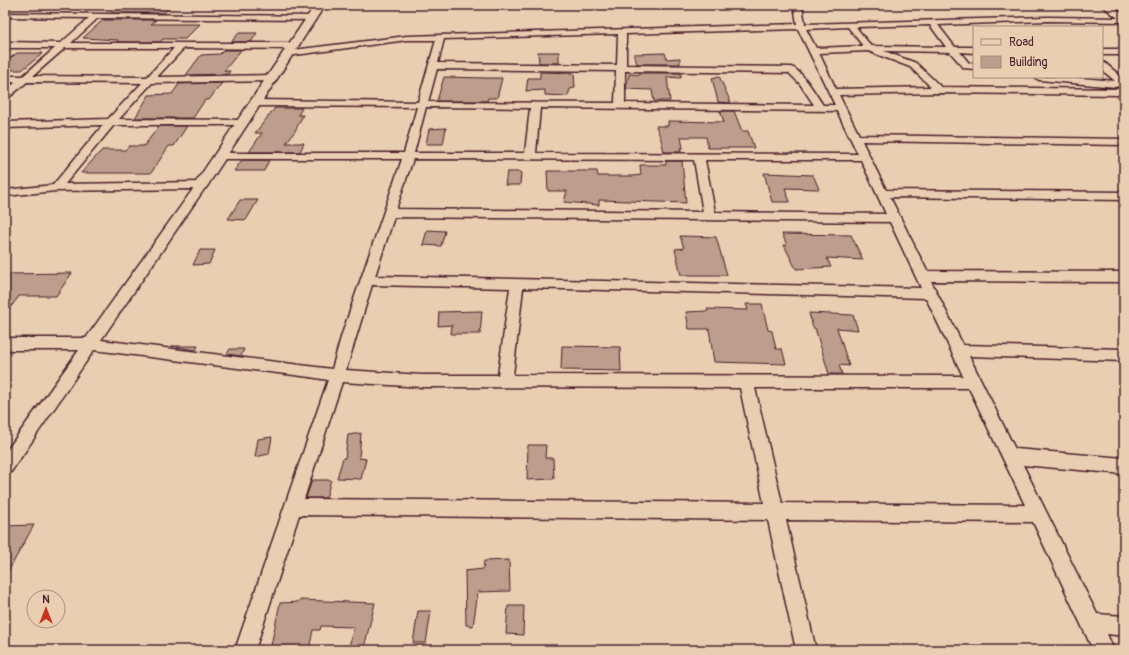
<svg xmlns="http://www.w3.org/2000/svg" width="1129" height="655" font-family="Pangolin,sans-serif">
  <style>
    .building { fill: #bd9d8c; stroke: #4a1f2b }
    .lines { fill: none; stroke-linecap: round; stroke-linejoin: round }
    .minor-casing { stroke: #4a1f2b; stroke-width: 3 }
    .tertiary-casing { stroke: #4a1f2b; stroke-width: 3 }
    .minor { fill: #eaceb1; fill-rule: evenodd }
    .tertiary { fill: #eaceb1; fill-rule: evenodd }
  </style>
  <rect width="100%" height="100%" fill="#eaceb1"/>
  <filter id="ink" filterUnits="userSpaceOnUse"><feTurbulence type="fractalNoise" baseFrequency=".025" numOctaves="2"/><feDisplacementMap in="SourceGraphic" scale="8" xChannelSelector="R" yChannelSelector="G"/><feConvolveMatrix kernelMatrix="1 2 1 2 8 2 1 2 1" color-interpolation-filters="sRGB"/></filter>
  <g filter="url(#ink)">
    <path class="building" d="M119,5H173L164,13H111Z
      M103,20H156L151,24H200L185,39H163L160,42H117L118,40L83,38Z
      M239,33H257L251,42H231Z
      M224,50H241L224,71H230L228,74L186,75L201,55L220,54Z
      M538,52H559V63H539Z
      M17,53H43L22,70H5V62Z
      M665,53L667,59L680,58V64H637L634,54Z
      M540,72L574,73L575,88L570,89L568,96L545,95V90L526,91L528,78H540Z
      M639,73H681V78L667,77L670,101H654L652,90L626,89L629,74L640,75Z
      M719,76L731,103L718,102L712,78Z
      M444,77L486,78H502L497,98H488L487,101H437Z
      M222,83L209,100H205L193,118H135L149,95L172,94L179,84Z
      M275,108H302L298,115H303L295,131L286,143H304L300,152H249L262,133H255Z
      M720,111H734L742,131H748L754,148H708L706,137H681L683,148H680L681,152H664L661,139L656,126H668V121L724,122Z
      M159,126H187L174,146H169L151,173H81L102,150H125L129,146H144Z
      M446,128L443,144H426L429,129Z
      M242,160H269L264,171H234Z
      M666,161H682L686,203L599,200V205L564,202L567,191H548L547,171H597L598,176H633L641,175L640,165H666Z
      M507,172H521L520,185H505Z
      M764,173L813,175L819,189L785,188L790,202H772Z
      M240,200H258L246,220L228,219Z
      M427,230L445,231L441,246L423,245Z
      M782,234L851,235L863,260L827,258L831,267L796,269L784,245H787Z
      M680,236L716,237L727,275H681L675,249L684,248Z
      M200,250H215L209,264L193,265Z
      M72,273L56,296H19L5,315V274Z
      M746,304H762L768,330L772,331L776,349H782L786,364L714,362L709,329H689L686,312L708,311L707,309L748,310Z
      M482,311L480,334H451L452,325L438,326L439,312Z
      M809,313L853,315L858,330L837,328L849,366L839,365L842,374H829L815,328H813Z
      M170,346H198L196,350Z
      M562,346L620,347L621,371L561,370Z
      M230,349H244L241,356L227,354Z
      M361,433L359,458L366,459L361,479L337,478L343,458H345L348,435Z
      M272,437L269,454L255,457L258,439Z
      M528,445H546L545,458H553L554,479L527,480Z
      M312,480H331L326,498H306Z
      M34,525L5,577V526Z
      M509,560L510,591L478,592L473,626L466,625L465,571L483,569L484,561Z
      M299,600L375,603L364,648L349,647L354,627L321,626L320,630H313L309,650H270L280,603L298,602Z
      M508,606H524L523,635L506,634Z
      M418,611H431L426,643H413Z"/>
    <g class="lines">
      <defs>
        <path id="minor" d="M794,5H802L805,24L1048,17L1118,18L1101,5H1110L1124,14V22L1048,21L938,25L955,47H974V53L960,52L969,63H974V69L964,68L950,52L884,51L916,63L941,87L1124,89V95L939,93L839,95L859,135L1124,139V145L862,141L886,190L1124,192V200L890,197L927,271L1124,272V282L931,281L963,345L1124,349V361L969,356L1015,449L1124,458V474L1023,465L1097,614L1124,616V636L1107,634L1114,650H1093L1033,522L786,520L816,650H796L768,520L299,515L255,650H235L328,380L310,377L94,350L11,472L5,475V453L79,350H5V338H86L193,189L56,191L5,196V190L53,185L103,125L5,128V122L108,119L142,83L27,82L8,98L5,99V91L16,82H5V76H23L55,48H5V42L61,43L89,18L5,17V13L315,16V20H312L98,18L71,43H293L297,46L293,49L184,48L157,77L271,75L276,78L271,81L152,83L119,119L242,120L246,121L247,123L246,125H114L65,184L201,182L207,185L101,340L332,369L342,334L402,159H221L216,156L221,153H404L417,107L256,106L251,103L256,100L418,102L436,40H407L288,56L284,53L285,51L407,36L797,24ZM930,25L946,47L871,46L856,27ZM848,27L863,46L816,48L806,29ZM798,29L835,105H823C816,95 803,71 791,67L626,65V34ZM618,34L617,65L438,63L444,39ZM65,48H174L147,77L33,76ZM868,51L910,67L931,87L836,89L819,53ZM437,69L616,71L615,103L428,102ZM625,71L789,73L800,84L814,105L625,103ZM426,107L530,108L525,153H414ZM540,108L837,111L858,154L536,153ZM413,159L694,160L703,212L396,209ZM705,160H861L886,214L715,212ZM394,217L890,222L921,288L375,276ZM372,285L510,288L498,375H422L346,370ZM523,288L926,298L963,376L513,375ZM342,382L422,387L740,388L764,503L304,499ZM755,388H969L1025,505L782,503Z
          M1102,49H1124V55H1102Z
          M1102,62L1105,63L1124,79V87L1120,85L1116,87L1039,80L1034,77H1069L1115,81L1102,70Z"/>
        <path id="tertiary" d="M315,5H325L206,188L201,189L196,188L194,185Z"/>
      </defs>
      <use href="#minor" class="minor-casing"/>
      <use href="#tertiary" class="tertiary-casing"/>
      <use href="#minor" class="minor"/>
      <use href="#tertiary" class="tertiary"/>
    </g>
  </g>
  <rect width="1129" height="655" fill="none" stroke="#eaceb1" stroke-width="20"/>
  <rect x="10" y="10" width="1109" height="635" fill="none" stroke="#4a1f2b" stroke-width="1.5" filter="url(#ink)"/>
  <rect x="973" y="26" width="130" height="52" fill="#eaceb1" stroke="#aa887b"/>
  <rect x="981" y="39" width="20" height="6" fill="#eaceb1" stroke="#aa887b"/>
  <text x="1009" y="46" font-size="12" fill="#4a1f2b">Road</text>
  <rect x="981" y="56" width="20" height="12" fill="#bd9d8c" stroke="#aa887b"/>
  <text x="1009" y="66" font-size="12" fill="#4a1f2b">Building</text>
  <g transform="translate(46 609)"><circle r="19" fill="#eaceb1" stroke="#aa887b"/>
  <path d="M0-3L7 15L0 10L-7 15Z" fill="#c8321e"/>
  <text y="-6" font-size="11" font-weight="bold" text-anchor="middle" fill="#4a1f2b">N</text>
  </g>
</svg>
